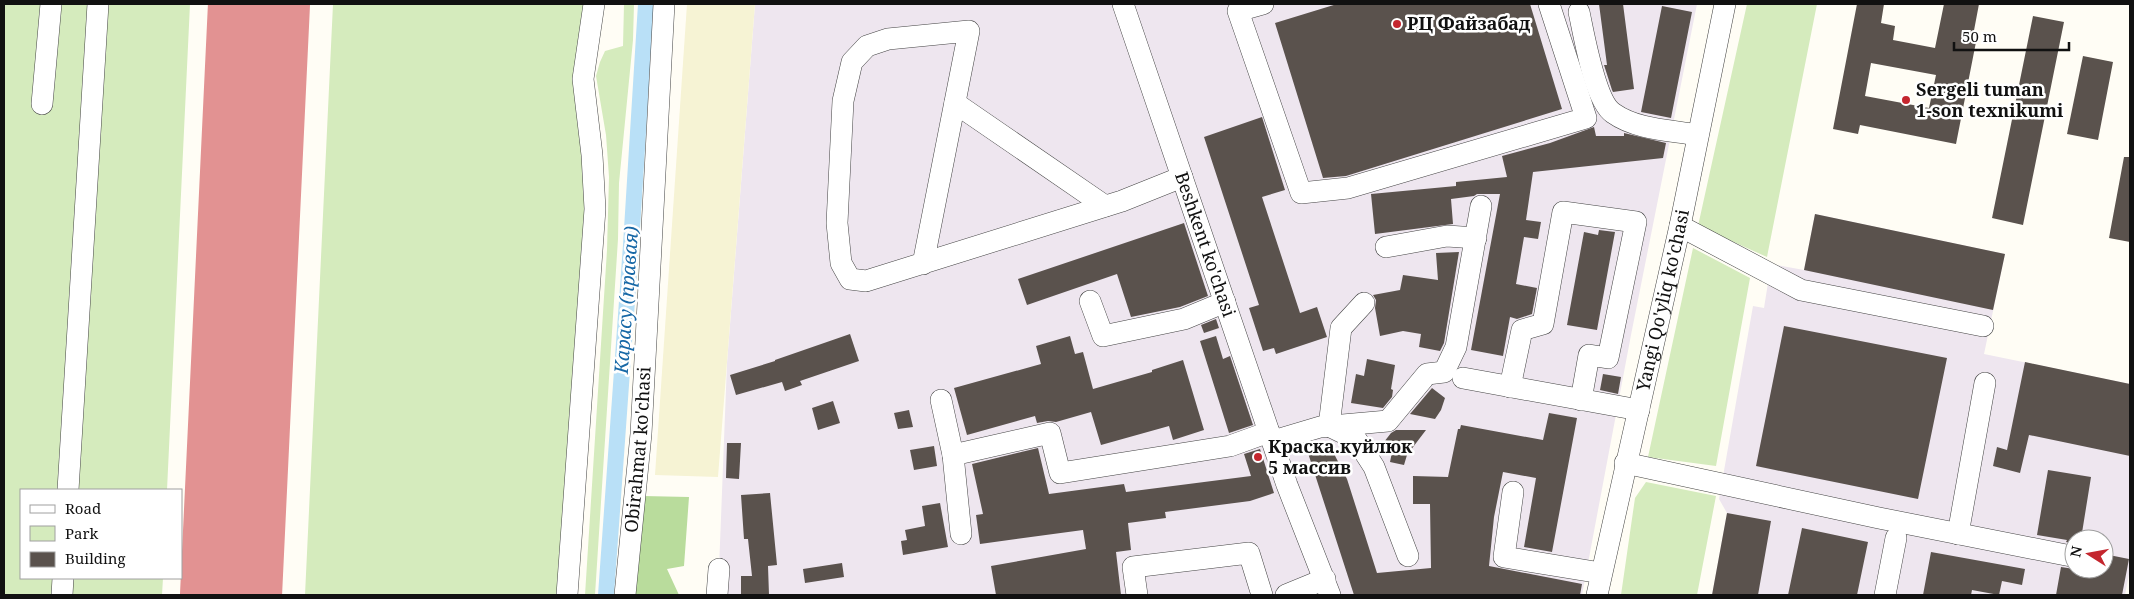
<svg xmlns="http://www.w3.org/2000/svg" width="2134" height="599" font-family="'Noto Serif',serif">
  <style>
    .industrial { fill: #eee6ef; fill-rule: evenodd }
    .farmland { fill: #f6f3d4 }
    .green { fill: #d5ebbd }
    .forest { fill: #b9dc9c }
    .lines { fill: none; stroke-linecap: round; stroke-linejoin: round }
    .canal { stroke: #b9e0f7; stroke-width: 16 }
    .runway { stroke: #e29292; stroke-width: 102 }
    .building { fill: #5a524d; fill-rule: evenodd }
    .minor-casing { stroke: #444; stroke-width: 22 }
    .minor { stroke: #fff; stroke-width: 21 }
    .poi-dot { fill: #c4262e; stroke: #fff; stroke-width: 2 }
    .labels { text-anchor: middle; stroke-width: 5; stroke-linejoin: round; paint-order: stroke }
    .poi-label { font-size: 18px; font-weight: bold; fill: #111; stroke: #fff; text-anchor: start }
    .street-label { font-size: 18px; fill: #111; stroke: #fff }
    .water-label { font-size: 19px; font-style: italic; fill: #1768a6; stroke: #fff }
  </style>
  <rect width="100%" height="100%" fill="#fffdf5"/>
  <path class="industrial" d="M755,4H1697L1631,335L1582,595H718L727,363Z
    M1815,214L2005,254L1984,354L2130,384V569L2125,595H1712L1727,513L1719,499L1753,306L1764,308L1771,264L1804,270ZM2074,539H2104V569H2074Z"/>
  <path class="farmland" d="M687,4H755L718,477L655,475Z"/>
  <path class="green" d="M4,4H190L167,490H21V578H163L162,595H4Z
    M333,4H584L575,63L589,229L562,595H305Z
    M624,4H634L633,40L619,183L618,239L595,595H585L607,250L609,177L606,135L596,76L600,62L605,51L623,46Z
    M1747,4H1817L1767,257L1698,226Z
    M1693,248L1750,278L1716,466L1648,457Z
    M1646,482L1716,496L1697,595H1621L1635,498Z"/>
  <path class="forest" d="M643,496L689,497L684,566L667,569L679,595H634Z"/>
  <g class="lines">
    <path class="canal" d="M606,595L631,245L646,4"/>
    <path class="runway" d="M231,595L259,4"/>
  </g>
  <path class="building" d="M1337,4H1530L1562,109L1346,176L1323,178L1275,23Z
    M1599,4H1623L1634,89L1613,92L1612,90L1604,65H1607Z
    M1857,4H1884L1881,23L1895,26L1893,40L1935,48L1944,4H1979L1972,41L1976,42L1956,144L1860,125L1858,134L1833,129ZM1871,63L1936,75L1929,108L1865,96Z
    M1662,6L1692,12L1671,118L1641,112Z
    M2033,16L2064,22L2023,225L1992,218Z
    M2083,56L2113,62L2098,140L2067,134Z
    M1262,117L1285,190L1262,197L1300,313L1317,307L1327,337L1276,354L1274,348L1263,351L1249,308L1259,305L1204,137Z
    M1594,127L1596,136H1624V133L1666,143L1663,158L1533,172L1526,220L1541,222L1538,239L1524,237L1516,284L1537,288L1532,314L1517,319L1510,317L1503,356L1471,350L1500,194H1477L1474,196L1451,199L1453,224L1375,234L1371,194L1456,186V182L1507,177L1502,156L1550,143Z
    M2124,157H2130V242L2109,238Z
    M1815,214L2005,254L1993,310L1804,270Z
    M1184,223L1208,296L1180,307L1131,317L1117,274L1027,305L1018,279Z
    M1599,230L1615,232L1597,330L1567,325L1584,232L1598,235Z
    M1459,252L1444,343L1440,351L1419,347L1421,334L1403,331L1380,336L1375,308L1376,300L1373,295L1400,290L1403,275L1438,280L1436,253Z
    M1216,319L1219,328L1204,333L1201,325Z
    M1784,326L1947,358L1918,499L1756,466Z
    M850,334L859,361L800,381L802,385L785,391L782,382L736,395L730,375L775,361V360Z
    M1070,336L1075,354L1083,352L1093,389L1152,372V370L1183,360L1204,430L1173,440L1169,426L1101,445L1091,412L1056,422L1048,421L1037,423L1035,416L967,435L954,388L1041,364L1036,346Z
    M1216,336L1223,359L1230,356L1253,425L1229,433L1200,341Z
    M1367,359L1395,365L1391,389L1393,390L1392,397L1383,408L1351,403L1356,374L1364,376Z
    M2025,362L2130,384V456L2029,435L2020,473L1993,466L1997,447L2007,450Z
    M1603,374L1621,377L1618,394L1600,390Z
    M1432,388L1445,398L1441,410L1435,419L1410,414Z
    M833,401L840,423L818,430L812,408Z
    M909,410L913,427L898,429L894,413Z
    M1549,413L1577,418L1552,552L1524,547L1536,478L1503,472L1494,517L1489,566L1582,584L1580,595H1354L1308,453L1330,446L1347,479L1377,573L1431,568L1430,504H1413V476L1448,477L1458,429H1460L1461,425L1543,440Z
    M1396,430H1426L1407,455L1404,465L1390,462L1394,442H1384L1391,433Z
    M727,443H741L739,479L726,478Z
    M934,446L937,466L914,470L910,450Z
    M1038,448L1049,494L1124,484L1126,492L1251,476L1244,454L1260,449L1274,493L1250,501L1165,512L1166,518L1128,523L1131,550L1116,552L1121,595H996L991,566L1086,549L1083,530L980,544L976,515L983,514L972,464Z
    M2048,470L2091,477L2081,539H2074V544L2066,542L2067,540L2037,535Z
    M770,493L777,565L768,566L769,595H741V576H752L748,539H744L741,495Z
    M940,503L948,547L903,555L901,541L907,540L905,530L925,526L922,506Z
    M1727,513L1771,521L1758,595H1712Z
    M1802,528L1868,542L1857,595H1788Z
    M1931,552L2025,569L2022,585L2002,581L1999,595L1972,590L1971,595H1923Z
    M2104,554L2129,559L2122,595H2056L2061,567L2074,569H2104Z
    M842,563L844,577L805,583L803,569Z"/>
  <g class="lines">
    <defs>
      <g id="minor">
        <path id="s1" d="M1123,4L1287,485L1330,595"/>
        <path d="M1263,4L1238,11L1301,193L1348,188L1586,118L1549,4"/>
        <path d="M1579,12C1584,35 1595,101 1613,113C1637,130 1670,130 1698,135"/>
        <path d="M955,103L1105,206"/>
        <path d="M42,104L51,4"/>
        <path d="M1680,226L1801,290L1983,326"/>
        <path d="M1386,247L1447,236L1476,238"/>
        <path d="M923,264L969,31L888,39L867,46L852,62L843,101L837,223L841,263L850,279L866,281L1122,201L1182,177"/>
        <path d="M1090,301L1103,336L1184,319L1225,302"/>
        <path d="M1364,303L1341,328L1329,426L1356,439L1374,467L1408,556"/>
        <path d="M1463,378L1639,410"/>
        <path d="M1510,387L1522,330L1543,324L1563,212L1636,222L1608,358L1589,355L1581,400"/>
        <path d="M941,400L953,455L961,534"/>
        <path d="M1273,441L1320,427L1388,421L1427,374L1444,372L1456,347L1481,206"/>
        <path d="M953,455L1050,433L1060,473L1230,446L1269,432"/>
        <path d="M1625,463L1879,518L2071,556"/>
        <path d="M68,490L98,4"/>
        <path d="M1513,492L1504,557L1601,573"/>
        <path d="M1958,534L1985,383"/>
        <path d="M62,595L63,578"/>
        <path d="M567,595L595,209L592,155L583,79L594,4"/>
        <path id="s2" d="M625,595L641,434L664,4"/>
        <path d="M717,595L719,569"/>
        <path d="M1137,595L1133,567L1249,553L1262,595"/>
        <path d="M1286,595L1325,579"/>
        <path id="s3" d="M1597,595L1680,226L1725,4"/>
        <path d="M1885,595L1896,538"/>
      </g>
    </defs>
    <use href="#minor" class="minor-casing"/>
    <use href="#minor" class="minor"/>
  </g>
  <g class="poi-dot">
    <circle cx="1397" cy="24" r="5"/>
    <circle cx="1906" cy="100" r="5"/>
    <circle cx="1258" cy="457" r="5"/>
  </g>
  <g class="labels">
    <g class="poi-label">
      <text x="1407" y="30">РЦ Файзабад</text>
      <text x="1916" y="96">Sergeli tuman<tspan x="1916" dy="21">1-son texnikumi</tspan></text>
      <text x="1268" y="453">Краска.куйлюк<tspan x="1268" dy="21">5 массив</tspan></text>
    </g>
    <g class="street-label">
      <text dy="6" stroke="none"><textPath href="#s1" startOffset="254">Beshkent ko'chasi</textPath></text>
      <text dy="6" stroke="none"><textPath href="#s3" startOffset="302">Yangi Qo'yliq ko'chasi</textPath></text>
      <text dy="6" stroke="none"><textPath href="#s2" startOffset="146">Obirahmat ko'chasi</textPath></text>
    </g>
    <g class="water-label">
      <text transform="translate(626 300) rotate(-86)" y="7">Карасу (правая)</text>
    </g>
  </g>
  <rect width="2134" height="599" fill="none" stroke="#111111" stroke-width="10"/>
  <rect x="20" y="489" width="162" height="90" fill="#ffffff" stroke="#a0a0a0"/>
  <rect x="30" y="505" width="25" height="8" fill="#ffffff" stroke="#a0a0a0"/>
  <text x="65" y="514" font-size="15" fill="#111111">Road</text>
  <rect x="30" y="526" width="25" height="15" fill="#d5ebbd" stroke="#a0a0a0"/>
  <text x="65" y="539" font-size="15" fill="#111111">Park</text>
  <rect x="30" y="552" width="25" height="15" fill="#5a524d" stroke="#a0a0a0"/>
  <text x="65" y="564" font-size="15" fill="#111111">Building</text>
  <g transform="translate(2089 554) rotate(281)"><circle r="24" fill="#ffffff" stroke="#a0a0a0"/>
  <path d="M0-4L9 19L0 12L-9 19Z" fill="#c4262e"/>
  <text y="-8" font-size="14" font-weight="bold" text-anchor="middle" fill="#111111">N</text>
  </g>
  <path d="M1954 42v8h115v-8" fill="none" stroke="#111111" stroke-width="2.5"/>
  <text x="1962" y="42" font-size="15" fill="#111111" stroke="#ffffff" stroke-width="4" paint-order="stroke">50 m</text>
</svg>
